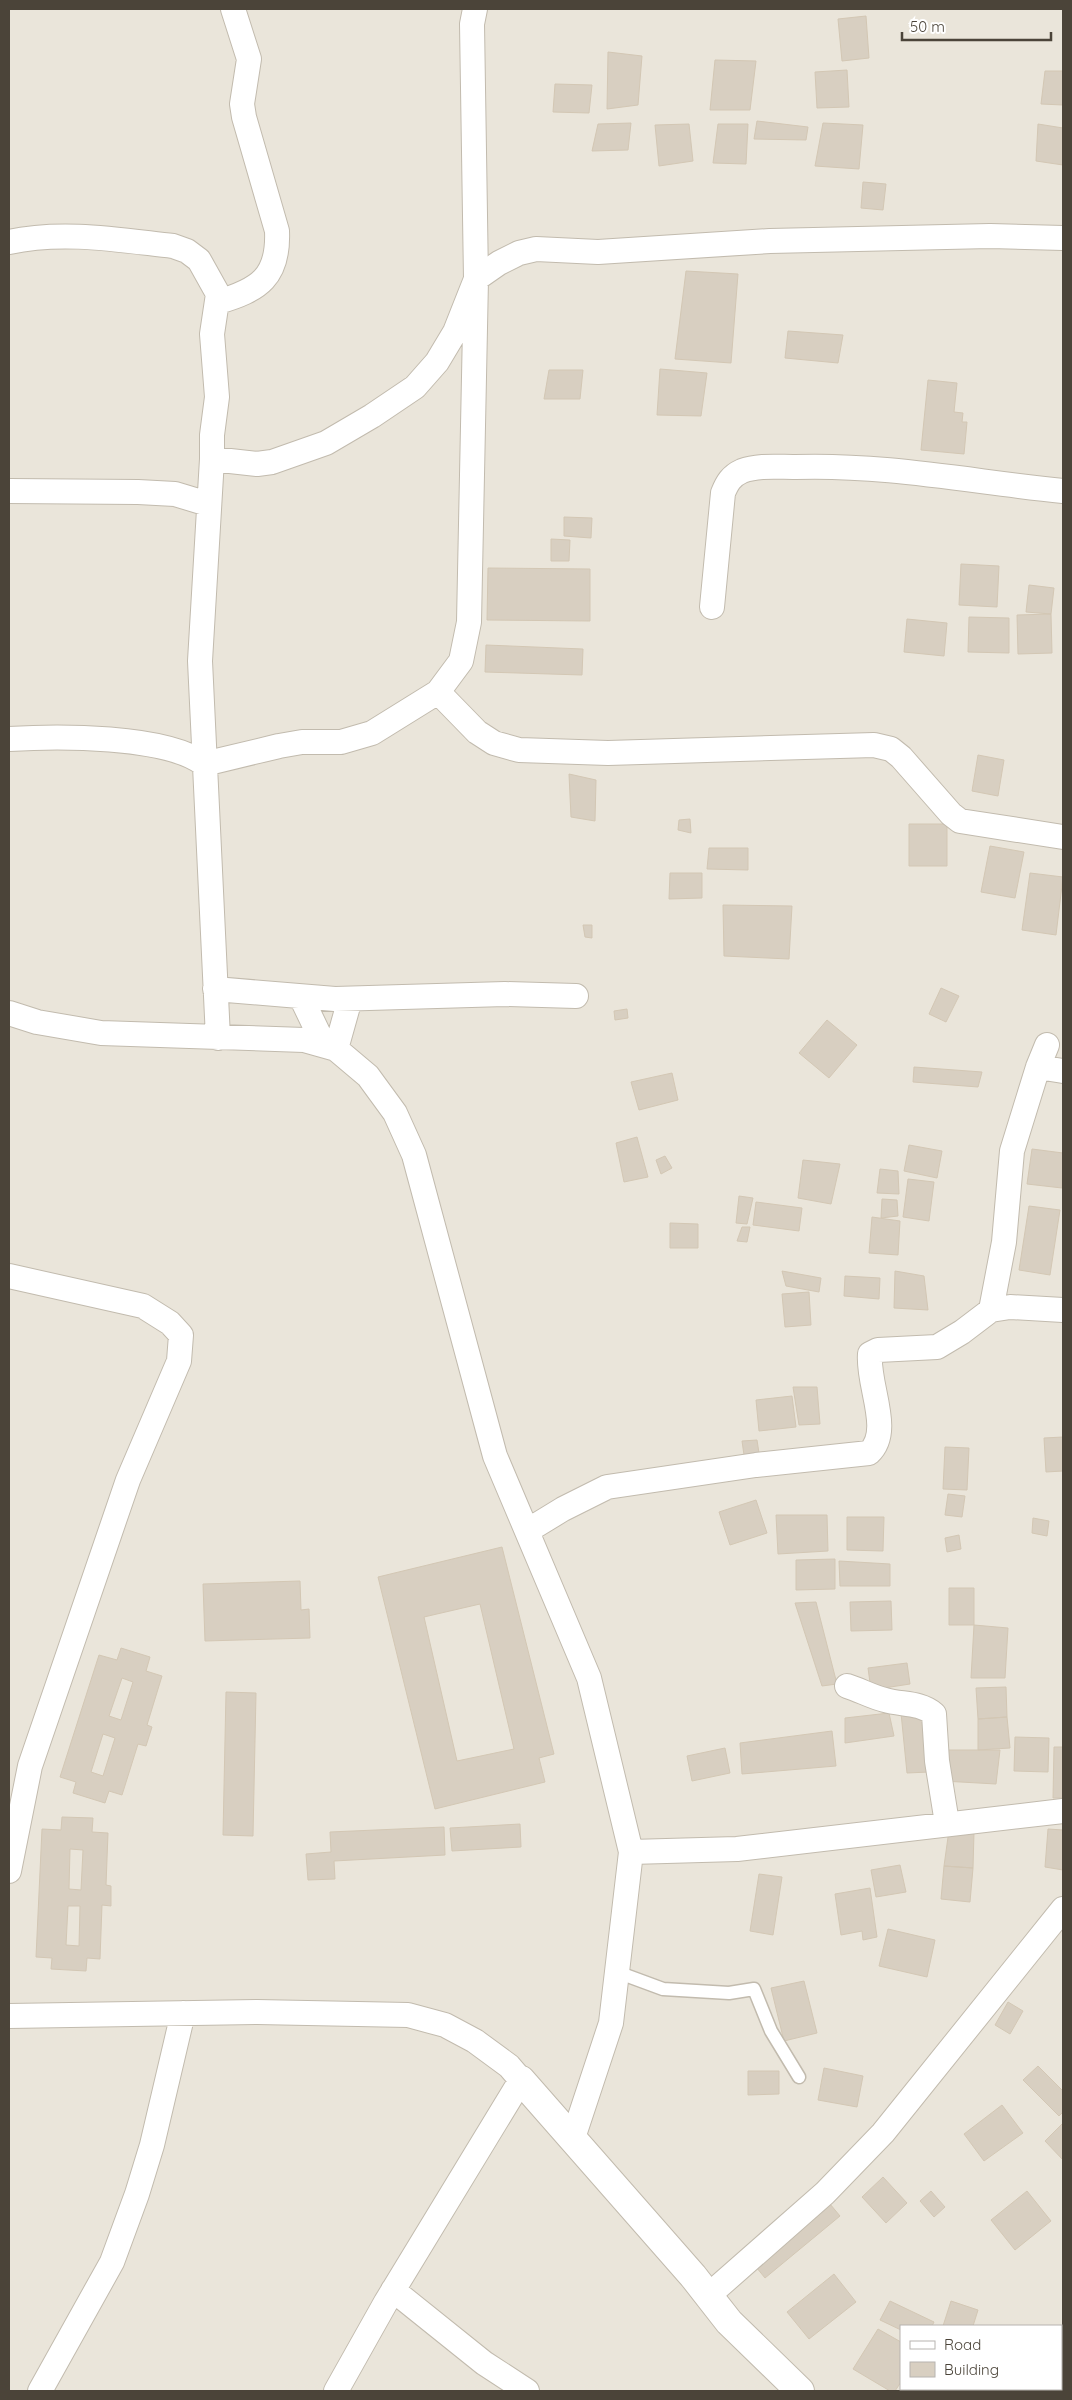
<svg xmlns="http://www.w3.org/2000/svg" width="1072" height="2400" font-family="Quicksand,sans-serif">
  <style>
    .residential { fill: #eae5da; fill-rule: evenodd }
    .building { fill: #d8cfc1; stroke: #d3c7b4; fill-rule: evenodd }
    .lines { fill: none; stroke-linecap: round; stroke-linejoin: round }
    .service-casing { stroke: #c2bbae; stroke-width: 15 }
    .minor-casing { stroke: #c2bbae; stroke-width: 26 }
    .tertiary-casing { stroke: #c2bbae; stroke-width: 30 }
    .service { stroke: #fff; stroke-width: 12 }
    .minor { stroke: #fff; stroke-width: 24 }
    .tertiary { stroke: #fff; stroke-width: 28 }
  </style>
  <rect width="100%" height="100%" fill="#f6f3ec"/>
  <path class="residential" d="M9,9H1063V2391H9ZM901,2326H1061V2389H901Z"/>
  <path class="building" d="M866,16L869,58L842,61L838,19Z
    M608,52L642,56L638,105L607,109Z
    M715,60L756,61L750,110H710Z
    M847,70L849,107L817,108L815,72Z
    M1045,71H1063V105L1041,104Z
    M555,84L592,85L589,113L553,112Z
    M757,121L808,127L806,140L754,139Z
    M631,123L628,150L592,151L598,124Z
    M823,123L863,125L859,169L815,166Z
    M689,124L693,161L659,166L655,125Z
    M718,124H748L746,164L713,163Z
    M1038,124L1063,128V165L1036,161Z
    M863,182L886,184L883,210L861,208Z
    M686,271L738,274L731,363L675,359Z
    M788,331L843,335L838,363L785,358Z
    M660,369L707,373L701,416L657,415Z
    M549,370H583L580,399H544Z
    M928,380L957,383L954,412L963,413L962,422H967L964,454L921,450Z
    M564,517L592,518L591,538L564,536Z
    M551,539L570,540L569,561H551Z
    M961,564L999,566L997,607L959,605Z
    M488,568L590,569V621L487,620Z
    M1029,585L1054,588L1051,614L1026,612Z
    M1051,614L1052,653L1018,654L1017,615Z
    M969,617L1009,618V653L968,652Z
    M907,619L947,623L944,656L904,652Z
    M486,645L583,649L582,675L485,672Z
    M978,755L1004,760L998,796L972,791Z
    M569,774L596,780L595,821L571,817Z
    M690,819L691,833L678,830L679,820Z
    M909,824H947V866H909Z
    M990,846L1024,852L1015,898L981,892Z
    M709,848H748V870L707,869Z
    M670,873H702V898L669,899Z
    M1030,873L1063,877L1056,935L1022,930Z
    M723,905L792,906L789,959L724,956Z
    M583,925H592V938L585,937Z
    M941,988L959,996L946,1022L929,1014Z
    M627,1009L628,1018L615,1020L614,1011Z
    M827,1020L857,1045L829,1078L799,1053Z
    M914,1067L982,1072L978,1087L913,1082Z
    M672,1073L678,1100L639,1110L631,1082Z
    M637,1137L648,1177L624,1182L616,1143Z
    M909,1145L942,1151L937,1178L904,1171Z
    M1032,1149L1063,1153L1062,1188L1027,1184Z
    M665,1156L672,1168L661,1174L656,1160Z
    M803,1160L840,1164L831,1204L798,1198Z
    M880,1169L898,1171L899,1194L877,1193Z
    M908,1179L934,1182L929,1221L903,1217Z
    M739,1196L753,1198L747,1224L736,1223Z
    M882,1199L897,1200L898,1216L881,1218Z
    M756,1202L802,1208L799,1231L753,1225Z
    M1029,1206L1060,1210L1050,1275L1019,1270Z
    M872,1217L900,1221L898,1255L869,1253Z
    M670,1223L698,1224V1248H670Z
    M742,1227H750L747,1242L737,1241Z
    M782,1271L821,1278L819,1292L786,1286Z
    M895,1271L924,1276L928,1310L894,1308Z
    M845,1276L880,1278L879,1299L844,1296Z
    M809,1292L811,1325L785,1327L782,1294Z
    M793,1387H817L820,1424L799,1425Z
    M792,1396L796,1427L759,1431L756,1400Z
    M1063,1437V1471L1046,1472L1044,1438Z
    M757,1440L759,1453L744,1455L742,1441Z
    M945,1447L969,1448L967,1490L943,1489Z
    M948,1494L965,1496L962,1517L945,1515Z
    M756,1500L767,1533L730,1545L719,1512Z
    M776,1515H827L828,1551L778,1554Z
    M847,1517H884L883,1551L847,1550Z
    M1033,1518L1049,1521L1047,1536L1032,1533Z
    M959,1535L961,1549L947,1552L945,1538Z
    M502,1547L554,1754L539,1758L545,1782L435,1809L378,1577ZM480,1604L514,1749L457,1761L424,1617Z
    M835,1559V1589L796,1590V1560Z
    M839,1561L890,1564V1586H840Z
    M300,1581L301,1610L309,1609L310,1638L205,1641L203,1584Z
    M949,1588H974V1625H949Z
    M891,1601L892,1630L851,1631L850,1602Z
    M816,1602L837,1684L822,1686L795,1603Z
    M974,1625L1008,1628L1005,1678H971Z
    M121,1648L150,1657L146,1671L162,1676L147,1725L152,1727L146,1746L138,1744L122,1795L109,1791L105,1803L73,1793L76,1782L60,1777L99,1655L117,1660ZM122,1678L133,1682L121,1720L109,1716ZM103,1734L115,1738L103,1776L91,1772Z
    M907,1663L910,1684L871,1690L868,1668Z
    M1006,1687L1007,1717L978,1719L976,1688Z
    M226,1692L256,1693L253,1836L223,1835Z
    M925,1711L929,1772L907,1773L901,1713Z
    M889,1713L894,1736L845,1743V1718Z
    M1007,1717L1010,1748L978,1750V1719Z
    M832,1731L836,1766L742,1774L740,1743Z
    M1015,1737L1049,1738L1048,1772L1014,1771Z
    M1054,1747H1063V1798H1053Z
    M725,1748L730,1773L692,1781L687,1756Z
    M947,1750H1000L996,1784L943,1781Z
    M62,1817L93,1818L92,1832L108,1833L106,1885L111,1886V1906L102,1905L100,1959L87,1958L86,1971L51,1969L52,1958L36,1957L42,1829L61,1830ZM70,1849L83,1850L81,1890L69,1889ZM68,1906H80L79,1946L66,1945Z
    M520,1824L521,1847L452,1851L450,1828Z
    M444,1827L445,1855L334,1861L335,1879L308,1880L306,1854L331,1852L330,1832Z
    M1048,1829L1063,1830V1870L1045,1867Z
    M949,1830L974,1832L973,1868L944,1866Z
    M900,1865L906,1892L876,1897L871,1870Z
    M944,1866L973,1868L970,1902L941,1899Z
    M759,1874L782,1877L773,1935L750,1931Z
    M870,1888L877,1937L863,1940L862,1931L841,1935L835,1894Z
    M888,1929L935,1940L927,1977L879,1966Z
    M804,1981L817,2033L784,2041L771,1988Z
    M1008,2002L1023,2011L1010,2034L995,2025Z
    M1038,2066L1063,2091V2112L1059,2116L1023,2080Z
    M824,2068L863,2076L857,2107L818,2100Z
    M748,2071H779V2094L748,2095Z
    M1002,2105L1023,2133L984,2161L964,2134Z
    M1063,2123V2160L1045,2141Z
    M883,2177L907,2203L886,2223L862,2197Z
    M931,2191L945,2207L934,2217L920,2201Z
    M1027,2191L1051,2221L1015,2250L991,2220Z
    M825,2198L840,2216L765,2278L752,2262Z
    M834,2274L856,2302L809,2339L787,2312Z
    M890,2301L934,2322L932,2326H901V2330L880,2320Z
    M951,2301L978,2310L973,2326H943Z
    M878,2329L901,2342V2382L895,2391H890L853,2369Z
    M909,2389H960L959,2391H907Z
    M967,2389H1004L1003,2391H966Z"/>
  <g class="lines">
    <defs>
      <path id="service" d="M617,1972L663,1989L729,1993L754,1989L771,2031L799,2077"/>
      <path id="minor" d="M9,242C63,230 119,240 173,246L187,251L199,260L218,294L212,334L217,397L212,435V459L200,661L218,1038
        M218,302C259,290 279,277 277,231L244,117L242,104L249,59L233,9
        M212,459L257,464L272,462L326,443L372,416L415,387L437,362L455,332L476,279L499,263L519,253L536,249L598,252L770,241L990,236L1063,238
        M9,491L138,492L175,494L208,504
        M712,607L723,493C727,483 731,476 742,471C758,465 777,467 795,467C885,464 974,482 1063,491
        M438,692L477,732L494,743L519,750L608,753L874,745L891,749L901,757L951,814L960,821L1063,837
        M9,739C57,736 165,735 204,764L279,746L302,742H341L372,733L438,692L461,661L469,622L476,279L472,24L475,9
        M215,989L335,999L505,994L576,996
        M301,997L324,1045
        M9,1013L37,1022L101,1033L304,1040L336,1049L368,1076L395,1113L414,1155L495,1456L589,1678L631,1852L611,2023L573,2138
        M336,1049L350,999
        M1038,1067L1063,1071
        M9,1276L143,1306L170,1323L181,1335L179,1361L128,1480L30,1766L9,1871
        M991,1310L1004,1242L1012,1151L1038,1067L1047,1045
        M527,1531L563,1509L607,1487L756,1465L869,1453C893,1431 867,1385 870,1354L878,1350L937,1347L962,1332L991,1310L1010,1307L1063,1310
        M847,1686C860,1690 872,1697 885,1700C902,1705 920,1702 934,1714L937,1761L947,1823
        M631,1852L737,1849L1063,1811
        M9,2016L257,2012L408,2015L445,2025L475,2041L509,2066L521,2080L386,2302L336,2391
        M393,2290L484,2363L527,2391
        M709,2295L825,2193L883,2133L1063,1909
        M40,2391L112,2262L137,2194L152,2145L183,2013
        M1062,2391L1063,2388"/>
      <path id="tertiary" d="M521,2080L693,2276L729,2322L800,2391"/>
    </defs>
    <use href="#service" class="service-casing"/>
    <use href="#minor" class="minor-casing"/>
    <use href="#tertiary" class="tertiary-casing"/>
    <use href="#service" class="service"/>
    <use href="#minor" class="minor"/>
    <use href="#tertiary" class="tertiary"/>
  </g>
  <rect width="1072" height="2400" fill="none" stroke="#4b4439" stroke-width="20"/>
  <rect x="900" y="2325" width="162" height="65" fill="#ffffff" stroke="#b7b4b0"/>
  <rect x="910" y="2341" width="25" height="8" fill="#ffffff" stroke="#b7b4b0"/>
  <text x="944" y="2350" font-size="15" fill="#4b4439">Road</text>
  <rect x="910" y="2362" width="25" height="15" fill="#d8cfc1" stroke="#b7b4b0"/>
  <text x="944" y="2375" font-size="15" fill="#4b4439">Building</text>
  <path d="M902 32v8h149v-8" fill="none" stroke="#4b4439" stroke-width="2.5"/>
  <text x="910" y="32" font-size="15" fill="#4b4439" stroke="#ffffff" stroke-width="4" paint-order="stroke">50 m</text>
</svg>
